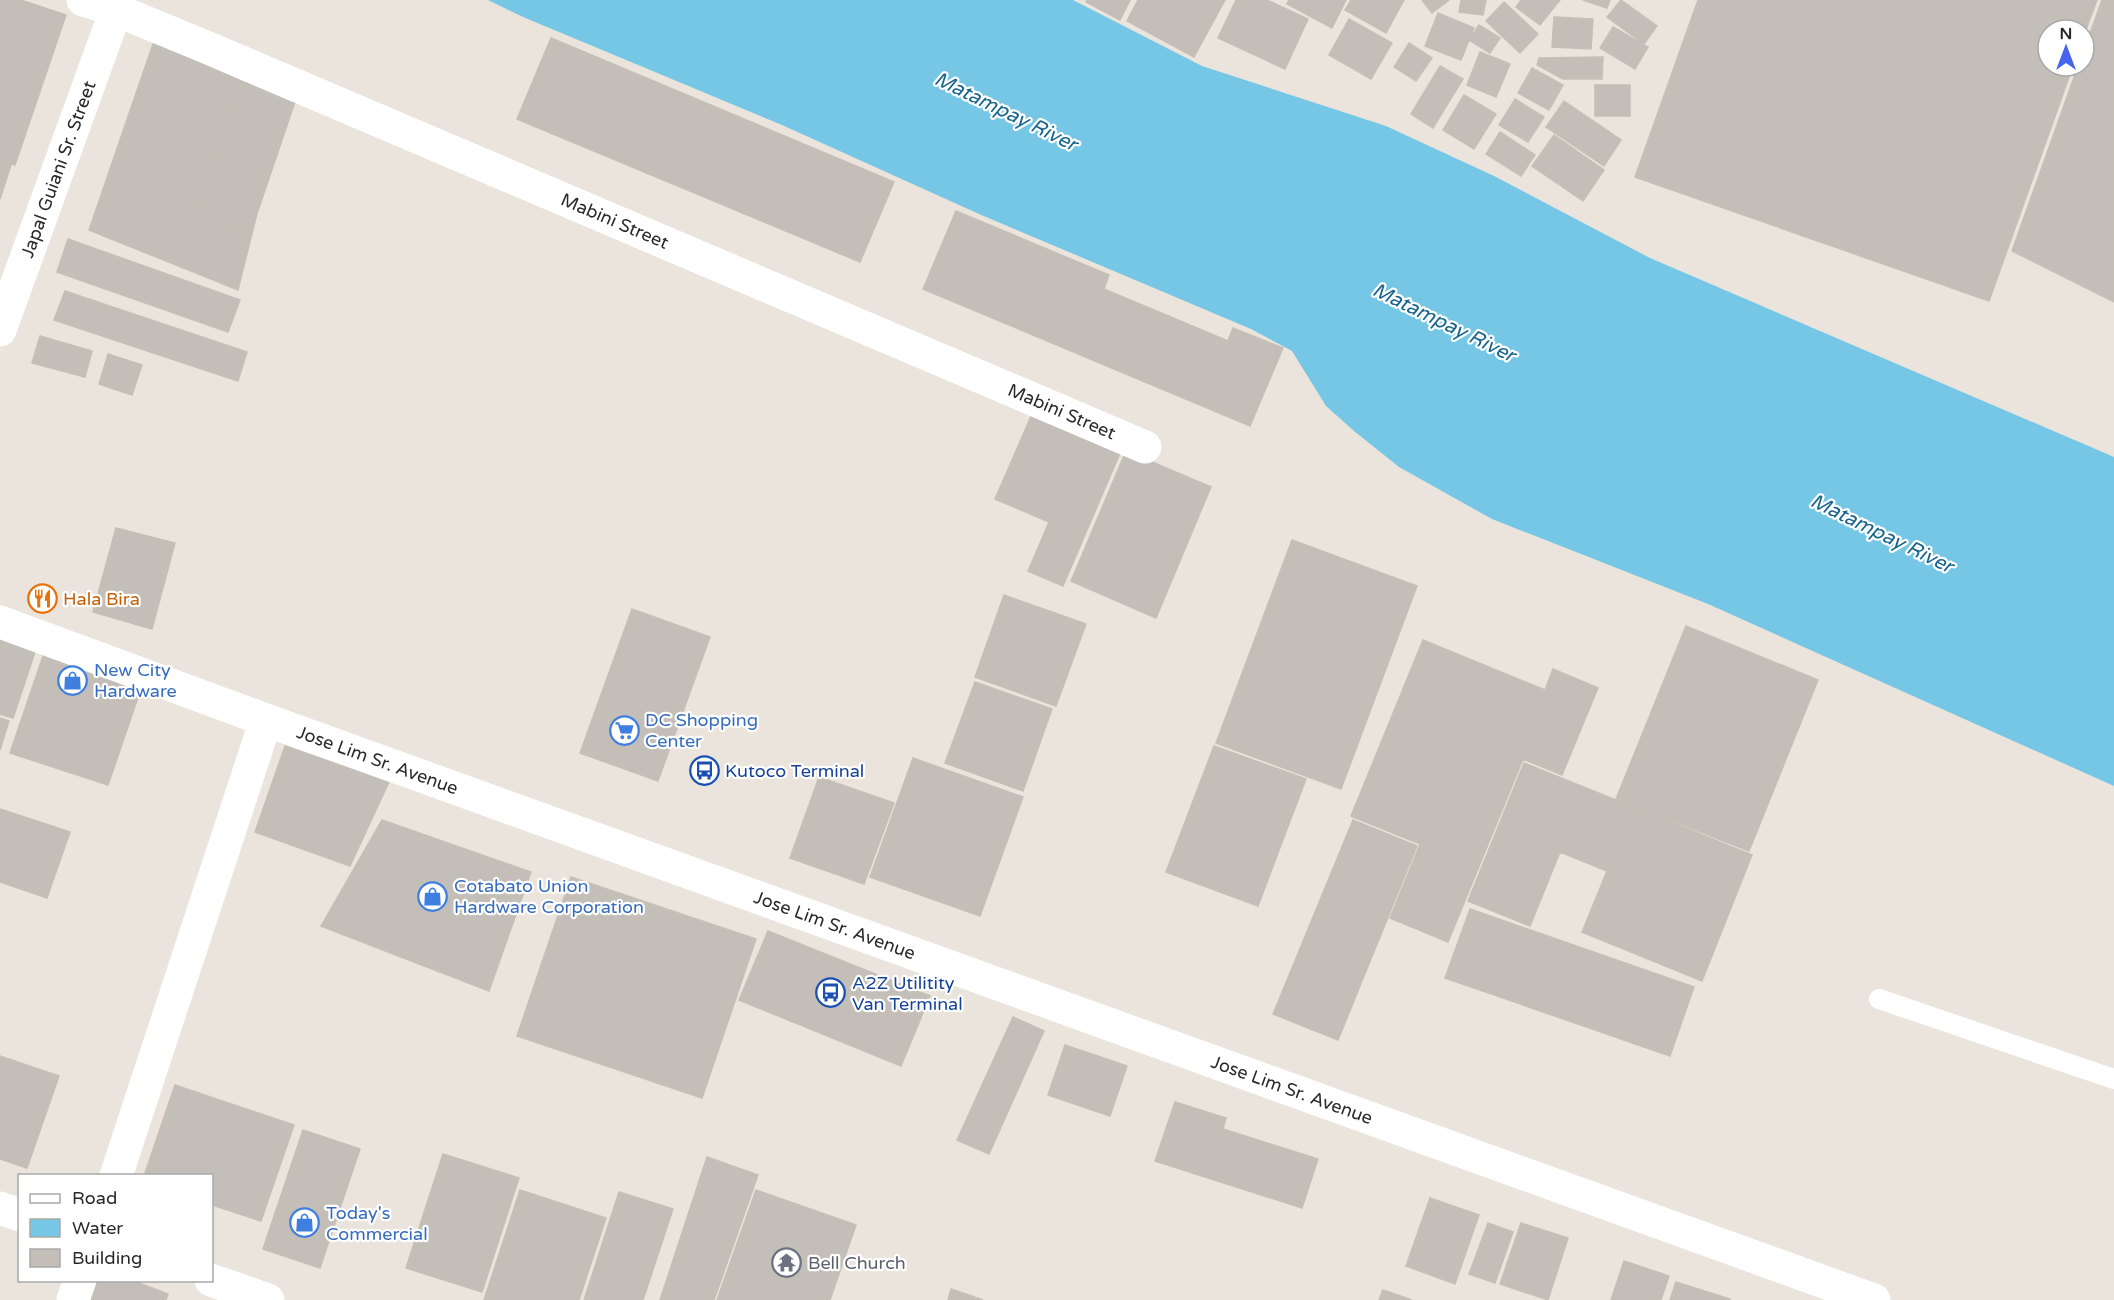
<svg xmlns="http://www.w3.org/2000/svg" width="2114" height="1300" font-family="'Varela Round',sans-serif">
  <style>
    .water { fill: #76c7e5 }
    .building { fill: #c3beb7; stroke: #c5c0b6; stroke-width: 1.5 }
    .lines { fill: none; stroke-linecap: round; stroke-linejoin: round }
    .service { stroke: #fff; stroke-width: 20 }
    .minor { stroke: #fff; stroke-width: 33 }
    .tertiary { stroke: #fff; stroke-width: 33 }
    .secondary { stroke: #fff; stroke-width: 33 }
    .labels { text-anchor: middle; stroke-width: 4.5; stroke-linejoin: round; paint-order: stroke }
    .street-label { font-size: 18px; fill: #292929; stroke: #fff }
    .food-label { font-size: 18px; fill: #c56008; stroke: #fff; text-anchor: start }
    .shop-label { font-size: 18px; fill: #366cbe; stroke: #fff; text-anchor: start }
    .transit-label { font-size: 18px; fill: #164399; stroke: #fff; text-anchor: start }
    .worship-label { font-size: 18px; fill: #5b616d; stroke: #fff; text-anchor: start }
    .water-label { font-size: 20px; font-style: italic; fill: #17658f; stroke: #fff }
  </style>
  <rect width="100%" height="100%" fill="#eae4dc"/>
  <path class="water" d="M488,0H1073L1202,66L1386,126L1494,176L1650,258L2114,457V786L1708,604L1492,519L1399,467L1354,431L1326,406L1292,351L1251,329L979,214L782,125L523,17Z"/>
  <path class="building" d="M0,0H21L66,15L15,165L0,160Z
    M1087,0H1130L1120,20L1086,2Z
    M1138,0H1225L1194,57L1127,21Z
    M1236,0H1267L1308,19L1285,69L1218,38Z
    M1289,0H1346L1332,28L1287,4Z
    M1351,0H1404L1386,33L1345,10Z
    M1422,0H1449L1432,13Z
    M1461,0H1486L1483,15L1459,12Z
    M1521,0H1560L1540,25L1516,7Z
    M1583,0H1610L1607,8Z
    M1621,0L1657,26L1644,44L1607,17Z
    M1698,0H2097L2084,35V30H2048V66H2073L1989,301L1635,177Z
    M2102,0H2114V302L2012,251L2078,66H2084V50Z
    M1504,2L1538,34L1520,53L1486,21Z
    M1438,13L1474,28L1461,60L1425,46Z
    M1554,17L1593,19L1591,49L1552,47Z
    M1349,19L1392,43L1371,79L1329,55Z
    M1479,25L1500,38L1490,53L1469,40Z
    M1613,27L1648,47L1635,69L1600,48Z
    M551,38L894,182L860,262L517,119Z
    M154,41L285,101L238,290L89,230Z
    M1409,43L1432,58L1416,81L1394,67Z
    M1480,52L1510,64L1496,97L1467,85Z
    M1603,57L1602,79H1563L1537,65L1539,58Z
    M1440,66L1463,79L1433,128L1411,114Z
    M1532,68L1563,85L1549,110L1518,93Z
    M247,79L297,96L249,237L200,220Z
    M1595,85H1630V116H1595Z
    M1464,95L1496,114L1474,149L1443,130Z
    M1515,99L1544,117L1528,142L1499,125Z
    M1564,101L1621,140L1604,166L1546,127Z
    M1500,132L1535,155L1521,176L1486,154Z
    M1554,135L1604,170L1583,201L1532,166Z
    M0,161L11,165L0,199Z
    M956,211L1109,275L1104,289L1228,341L1233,328L1283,348L1250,426L923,289Z
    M68,239L240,300L228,332L57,272Z
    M65,291L247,352L238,381L54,320Z
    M40,336L92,351L85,377L32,363Z
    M108,354L142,365L132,395L99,384Z
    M1032,414L1121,451L1063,586L1028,571L1049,522L995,499Z
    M1126,451L1211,487L1156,618L1071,581Z
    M116,528L175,543L152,629L93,612Z
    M1292,540L1417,586L1341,789L1216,743Z
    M1004,595L1086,624L1056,706L975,677Z
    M632,609L710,637L658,781L580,753Z
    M1686,626L1818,680L1749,851L1616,799Z
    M0,637L36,649L13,718L0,714Z
    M1423,640L1545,690L1553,669L1598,688L1562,775L1523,759L1448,942L1390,918L1420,844L1351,816Z
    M46,647L144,680L108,785L10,753Z
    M975,682L1052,709L1023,791L945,763Z
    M0,718L9,721L0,750Z
    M285,746L389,782L350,866L255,832Z
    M1214,746L1306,779L1258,906L1166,872Z
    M913,758L1023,797L980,916L870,877Z
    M1524,763L1752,855L1702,981L1582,932L1607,871L1560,852L1530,926L1468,901Z
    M819,777L894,803L864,884L790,858Z
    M0,809L70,832L47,898L0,882Z
    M382,820L531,872L489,991L321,926Z
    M1353,820L1417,846L1338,1040L1273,1014Z
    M571,877L756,939L702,1098L517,1036Z
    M1470,909L1694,987L1670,1056L1445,978Z
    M768,931L930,996L901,1066L739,1000Z
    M1013,1017L1044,1031L989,1154L957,1140Z
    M1065,1045L1127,1066L1110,1116L1048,1095Z
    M0,1056L59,1076L27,1168L0,1159Z
    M175,1085L294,1125L261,1221L212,1205V1176H144Z
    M1175,1102L1226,1118L1223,1129L1318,1159L1302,1208L1155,1161Z
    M303,1130L360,1149L320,1268L263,1249Z
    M443,1154L519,1178L482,1292L406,1268Z
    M707,1157L758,1175L714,1300H660Z
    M520,1190L606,1218L579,1300H484Z
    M756,1190L856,1225L830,1300H717Z
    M619,1192L673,1209L643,1300H584Z
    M1430,1198L1479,1215L1455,1284L1406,1266Z
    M1488,1223L1513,1232L1495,1283L1469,1274Z
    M1521,1223L1568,1238L1548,1300L1500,1284Z
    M1624,1261L1669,1276L1661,1300H1611Z
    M90,1280H131L168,1294L166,1300H83Z
    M1676,1282L1730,1299V1300H1670Z
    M951,1289L983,1300H948Z
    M1383,1290L1412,1300H1379Z"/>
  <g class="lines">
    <path class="service" d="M1879,999L2114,1079"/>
    <g class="minor">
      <path id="s1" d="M83,0L116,10L206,47L1145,447"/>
      <path id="s2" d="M0,330L116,10"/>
      <path d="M116,1176L266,720"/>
      <path d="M73,1300L80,1280"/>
    </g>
    <path class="tertiary" d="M0,1208L20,1215
      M211,1280L268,1300"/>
    <path class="secondary" id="s3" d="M0,622L266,720L1874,1300"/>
  </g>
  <defs>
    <symbol id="restaurant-ring" viewBox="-11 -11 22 22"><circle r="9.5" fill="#fff" stroke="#e8710a" stroke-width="1.5"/><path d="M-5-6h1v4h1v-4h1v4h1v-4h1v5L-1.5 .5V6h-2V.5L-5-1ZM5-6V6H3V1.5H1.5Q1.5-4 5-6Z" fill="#e8710a"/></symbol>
    <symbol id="shop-ring" viewBox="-11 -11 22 22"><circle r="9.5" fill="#fff" stroke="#3f7fe0" stroke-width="1.5"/><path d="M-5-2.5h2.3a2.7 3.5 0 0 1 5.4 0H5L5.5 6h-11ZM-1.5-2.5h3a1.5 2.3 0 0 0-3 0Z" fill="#3f7fe0"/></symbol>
    <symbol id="supermarket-ring" viewBox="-11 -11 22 22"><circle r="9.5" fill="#fff" stroke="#3f7fe0" stroke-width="1.5"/><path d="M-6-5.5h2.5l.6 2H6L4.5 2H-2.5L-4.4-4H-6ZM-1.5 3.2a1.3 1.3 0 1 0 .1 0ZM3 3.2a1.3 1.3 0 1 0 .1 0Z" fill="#3f7fe0"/></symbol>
    <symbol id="bus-ring" viewBox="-11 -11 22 22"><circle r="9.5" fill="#fff" stroke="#1a4fb4" stroke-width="1.5"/><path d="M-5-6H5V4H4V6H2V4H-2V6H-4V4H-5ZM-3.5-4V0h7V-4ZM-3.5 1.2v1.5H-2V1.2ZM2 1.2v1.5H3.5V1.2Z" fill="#1a4fb4"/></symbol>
    <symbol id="temple-ring" viewBox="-11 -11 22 22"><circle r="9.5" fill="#fff" stroke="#6b7280" stroke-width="1.5"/><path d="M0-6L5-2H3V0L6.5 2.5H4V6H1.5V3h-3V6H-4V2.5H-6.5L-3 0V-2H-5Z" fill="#6b7280"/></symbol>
  </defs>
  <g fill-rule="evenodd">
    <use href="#restaurant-ring" x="26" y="582" width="33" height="33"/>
    <use href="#shop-ring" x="56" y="664" width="33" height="33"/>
    <use href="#supermarket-ring" x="608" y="714" width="33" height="33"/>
    <use href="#bus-ring" x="688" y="754" width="33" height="33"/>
    <use href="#shop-ring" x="416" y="880" width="33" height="33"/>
    <use href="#bus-ring" x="814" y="976" width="33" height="33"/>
    <use href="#shop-ring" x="288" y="1206" width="33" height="33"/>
    <use href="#temple-ring" x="770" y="1246" width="33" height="33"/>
  </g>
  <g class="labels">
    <g class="street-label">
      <text dy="6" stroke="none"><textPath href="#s2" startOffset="171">Japal Guiani Sr. Street</textPath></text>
      <text dy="6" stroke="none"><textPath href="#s1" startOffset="576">Mabini Street</textPath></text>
      <text dy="6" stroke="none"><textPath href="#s1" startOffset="1062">Mabini Street</textPath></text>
      <text dy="6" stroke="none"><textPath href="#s3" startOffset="402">Jose Lim Sr. Avenue</textPath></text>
      <text dy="6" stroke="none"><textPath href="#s3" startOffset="888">Jose Lim Sr. Avenue</textPath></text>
      <text dy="6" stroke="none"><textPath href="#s3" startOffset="1374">Jose Lim Sr. Avenue</textPath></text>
    </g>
    <g class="food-label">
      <text x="63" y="605">Hala Bira</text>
    </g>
    <g class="shop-label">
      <text x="94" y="676">New City<tspan x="94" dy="21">Hardware</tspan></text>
      <text x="645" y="726">DC Shopping<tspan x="645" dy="21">Center</tspan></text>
      <text x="454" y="892">Cotabato Union<tspan x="454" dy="21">Hardware Corporation</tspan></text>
      <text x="326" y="1219">Today's<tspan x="326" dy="21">Commercial</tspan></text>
    </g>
    <g class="transit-label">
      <text x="725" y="777">Kutoco Terminal</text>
      <text x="852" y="989">A2Z Utilitity<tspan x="852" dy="21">Van Terminal</tspan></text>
    </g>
    <g class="worship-label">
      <text x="808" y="1269">Bell Church</text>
    </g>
    <g class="water-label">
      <text transform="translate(1006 111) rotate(26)" y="7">Matampay River</text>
      <text transform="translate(1444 322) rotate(26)" y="7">Matampay River</text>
      <text transform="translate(1882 533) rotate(26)" y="7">Matampay River</text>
    </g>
  </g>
  <rect x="18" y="1174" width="195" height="108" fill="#ffffff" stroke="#a9a9a9" stroke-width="1.5"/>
  <rect x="30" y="1194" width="30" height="9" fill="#ffffff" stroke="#a9a9a9" stroke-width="1.5"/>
  <text x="72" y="1204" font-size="18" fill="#292929">Road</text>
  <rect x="30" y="1219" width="30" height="18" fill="#76c7e5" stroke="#a9a9a9" stroke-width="1.5"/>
  <text x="72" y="1234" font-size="18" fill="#292929">Water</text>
  <rect x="30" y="1249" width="30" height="18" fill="#c3beb7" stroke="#a9a9a9" stroke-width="1.5"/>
  <text x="72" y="1264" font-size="18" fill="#292929">Building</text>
  <g transform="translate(2066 48)"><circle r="28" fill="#ffffff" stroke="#a9a9a9" stroke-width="1.5"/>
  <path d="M0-4.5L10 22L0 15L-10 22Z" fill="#4765ec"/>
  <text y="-9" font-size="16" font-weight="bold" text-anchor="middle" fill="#292929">N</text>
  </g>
</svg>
